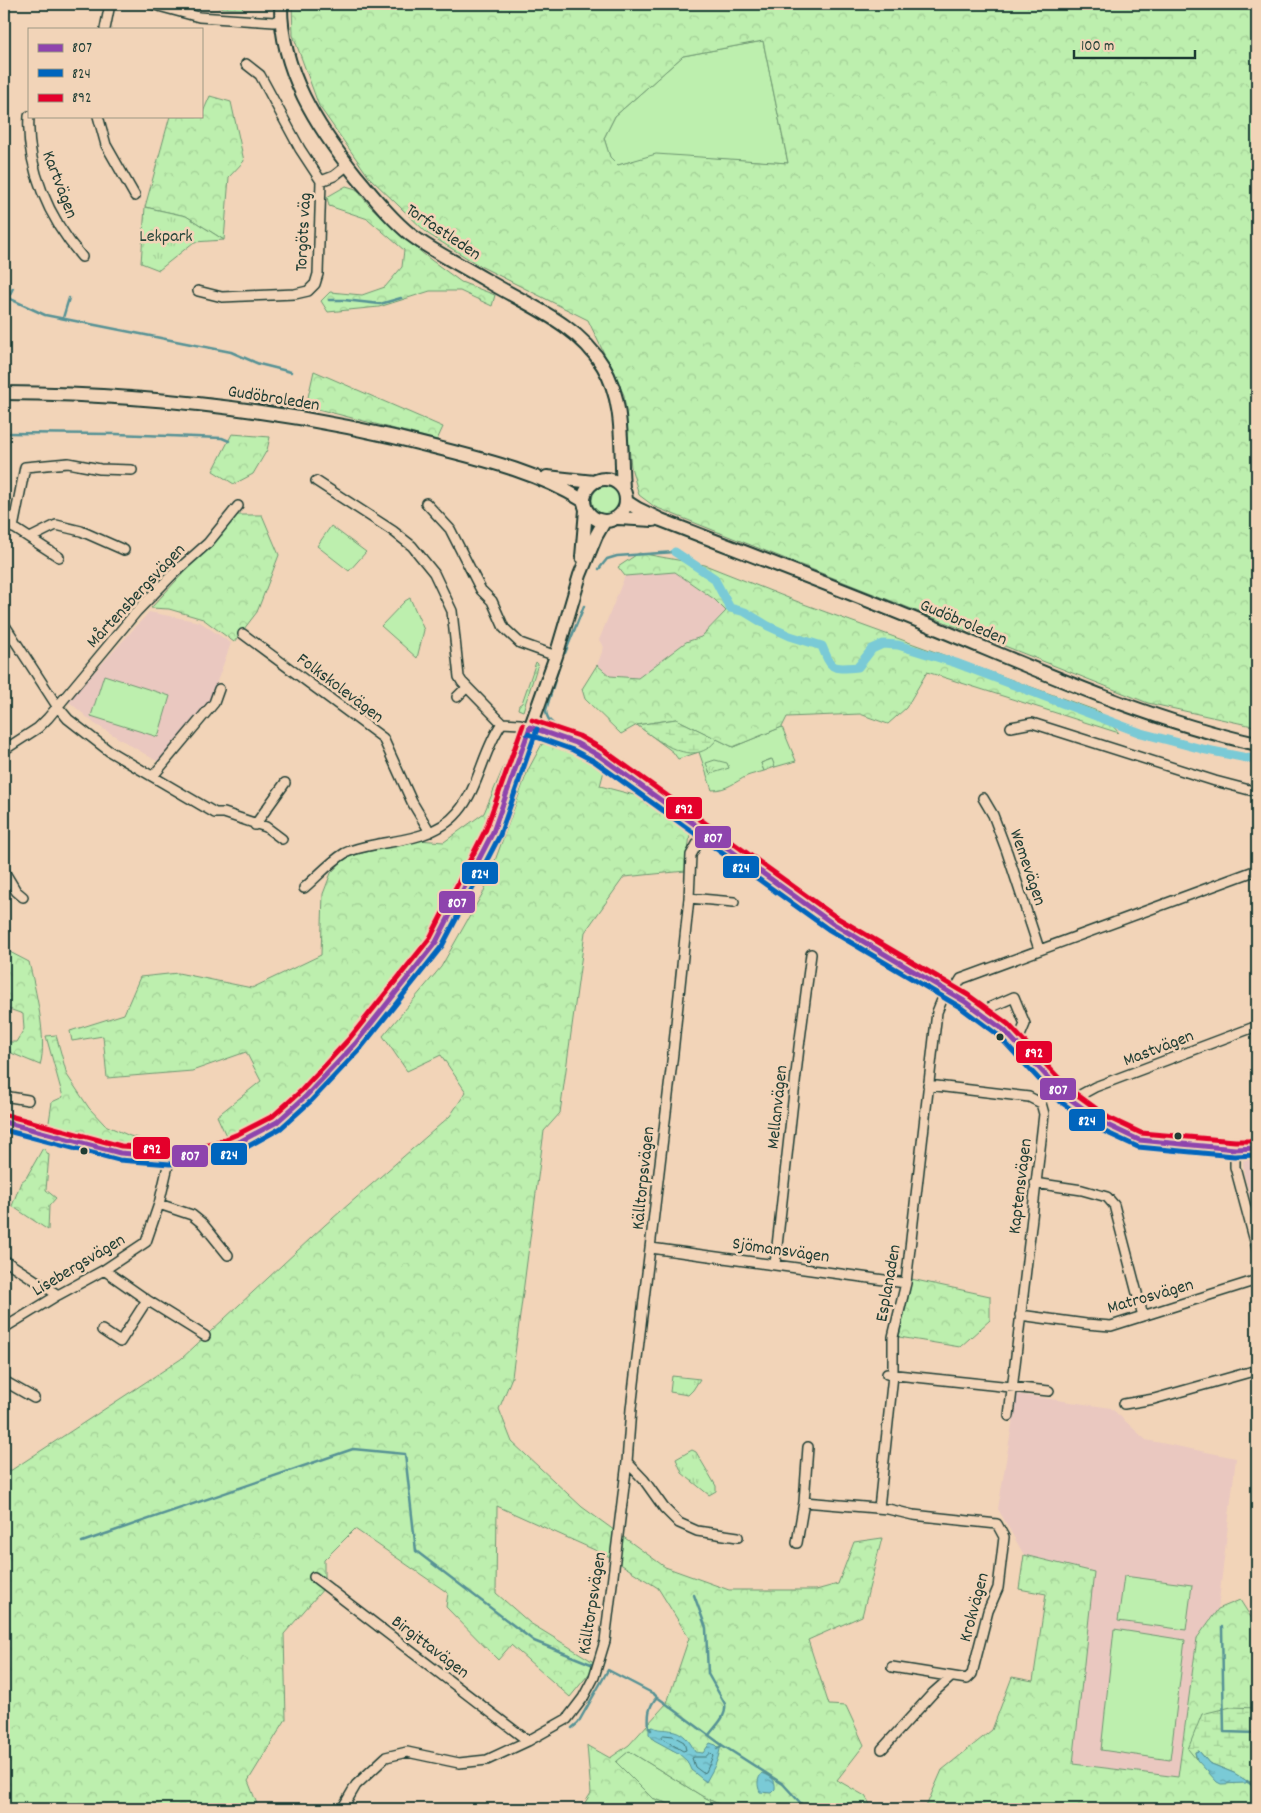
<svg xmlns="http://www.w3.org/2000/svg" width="1261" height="1813" font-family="Dekko,sans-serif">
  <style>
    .built { fill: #eac8c0 }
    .grass { fill: #bdefae; stroke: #6e9671 }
    .forest { fill: url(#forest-crowns); stroke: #6e9671; fill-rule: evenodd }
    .wetland { fill: url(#wetland-marsh); stroke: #6e9671 }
    .park { fill: url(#park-tufts); stroke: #6e9671 }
    .water { fill: url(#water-ripples); stroke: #569295 }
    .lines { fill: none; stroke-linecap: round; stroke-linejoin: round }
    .shore { stroke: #437575; stroke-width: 1 }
    .stream { stroke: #569295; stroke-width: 2.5 }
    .canal { stroke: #7acad6; stroke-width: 9 }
    .street-casing { stroke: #1f3d34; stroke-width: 12 }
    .secondary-casing { stroke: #1f3d34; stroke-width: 16 }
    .street { stroke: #f2d4b8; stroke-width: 9 }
    .secondary { stroke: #f2d4b8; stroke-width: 12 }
    .bus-1-casing { stroke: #f2d4b8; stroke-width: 9 }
    .bus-2-casing { stroke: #f2d4b8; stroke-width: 9 }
    .bus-3-casing { stroke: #f2d4b8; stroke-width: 9 }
    .bus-1 { stroke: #8e44ad; stroke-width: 5 }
    .bus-2 { stroke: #0065bd; stroke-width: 5 }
    .bus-3 { stroke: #e4002b; stroke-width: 5 }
    .bus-dot { fill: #1f3d34; stroke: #f2d4b8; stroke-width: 2 }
    .labels { text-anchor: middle; stroke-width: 5; stroke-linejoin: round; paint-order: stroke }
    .street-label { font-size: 18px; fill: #1f3d34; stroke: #f2d4b8 }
    .park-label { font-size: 18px; fill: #27463a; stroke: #f2d4b8 }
    .line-badge { stroke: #f2d4b8; stroke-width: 2 }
    .badge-label { font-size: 14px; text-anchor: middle; font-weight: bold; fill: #fff }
  </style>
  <defs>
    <pattern id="forest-crowns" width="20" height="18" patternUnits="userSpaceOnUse" patternTransform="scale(1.25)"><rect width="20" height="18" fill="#bdefae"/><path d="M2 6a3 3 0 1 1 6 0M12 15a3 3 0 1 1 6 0" fill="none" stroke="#a2ce96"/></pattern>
    <pattern id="wetland-marsh" width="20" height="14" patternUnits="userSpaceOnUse" patternTransform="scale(1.25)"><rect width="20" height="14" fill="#bdefae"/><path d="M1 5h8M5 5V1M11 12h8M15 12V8" fill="none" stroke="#a2ce96"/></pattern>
    <pattern id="park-tufts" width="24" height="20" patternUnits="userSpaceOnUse" patternTransform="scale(1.25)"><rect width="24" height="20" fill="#bdefae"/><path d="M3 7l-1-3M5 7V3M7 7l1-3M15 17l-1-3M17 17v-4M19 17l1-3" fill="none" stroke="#a2ce96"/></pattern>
    <pattern id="water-ripples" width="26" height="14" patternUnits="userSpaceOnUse" patternTransform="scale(1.25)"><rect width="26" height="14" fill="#7acad6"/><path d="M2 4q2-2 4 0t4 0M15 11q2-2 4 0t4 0" fill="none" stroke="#63a5ae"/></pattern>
  </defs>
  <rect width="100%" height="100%" fill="#f2d4b8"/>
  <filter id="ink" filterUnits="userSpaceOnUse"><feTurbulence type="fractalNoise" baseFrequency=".02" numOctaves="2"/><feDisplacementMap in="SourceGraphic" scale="10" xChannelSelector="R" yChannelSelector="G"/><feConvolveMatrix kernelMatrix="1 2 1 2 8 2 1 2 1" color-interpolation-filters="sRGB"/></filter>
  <g filter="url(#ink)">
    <path class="built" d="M675,572L715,599L726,611L701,637L686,642L638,678L610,676L597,665L604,647L599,640L625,576Z
      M149,612L200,622L231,643L210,701L160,763L95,724L68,701Z
      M1257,1156V1220L1244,1174L1243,1157Z
      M1017,1394L1111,1408L1146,1440L1236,1458L1218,1609L1197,1638L1178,1777L1072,1764L1094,1572L1024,1555L998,1509Z"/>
    <path class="grass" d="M763,41L788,163L656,155L618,165L610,158L604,138L615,116L683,56Z
      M592 500a14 14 0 1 1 28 0a14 14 0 1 1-28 0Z
      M331,526L366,552L349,571L317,546Z
      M410,598L424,630L417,658L381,626L405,601Z
      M104,675L170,696L158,737L91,716Z
      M676,719L733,747L782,727L796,761L775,767L771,759L761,763L764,771C758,773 752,774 747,776C735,782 727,790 712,790L699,752L678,759L673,752L637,725Z
      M1124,1576L1192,1585L1186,1630L1118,1621Z
      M1114,1629L1185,1640L1170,1760L1101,1750Z
      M629,1751L702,1796L729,1809H683L652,1798L615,1762Z"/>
    <path class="forest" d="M210,4H246L242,9L221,8Z
      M292,4H762L783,8L789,4H1257V727L1148,703L655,507L639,495L631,467L624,395L588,320L480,266L428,234L369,177L319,106L293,35ZM763,41L788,163L656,154L618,165L610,157L604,138L615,116L683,56Z
      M210,96L231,102L244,161L229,177L224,240L186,216L145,207L170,116H201V112H203Z
      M346,186L356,189L369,205L405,239L431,260L461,282L495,295L492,306L460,291H430L379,307L328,312L321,301L330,292L362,295L385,287L402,267L404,250L368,219L329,206L327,197Z
      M314,371L443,427L437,440L306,406Z
      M232,434L270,437L267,450L253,474L234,484L213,471Z
      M237,515H262L279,555L257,612L234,642L203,619L169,609L151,608Z
      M639,553L705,565L801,603L1100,712L1119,733L927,672L906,708L888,724L860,714L787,717L782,727L733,747L676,719L637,725L621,734L585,699L582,689L597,665L610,676L638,678L686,642L701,637L726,611L714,599L675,572L625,576L618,567Z
      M553,743L579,752L605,767L600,786L638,796L690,833L686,871L624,877L585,932L560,1113L544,1131L512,1377L499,1409L512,1442L582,1507L665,1567L729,1590H816L838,1584L854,1542L882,1538L862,1616L808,1640L829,1705L846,1706L864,1745L837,1780L865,1796L873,1809H729L702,1796L629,1751L616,1762L652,1798L683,1809H581L591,1793L587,1745L610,1758L629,1745L667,1703L689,1638L658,1588L608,1556L497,1506L496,1593L530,1623L597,1664L570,1697L511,1645L498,1660L446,1607L448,1593L355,1529L324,1560V1588L284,1634L286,1719L248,1781L259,1809H4V1475L181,1359L325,1225L450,1116L466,1092L441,1055L407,1071L383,1036L441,967L484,891L528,770L542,744Z
      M504,766L508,769L489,828L462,885L420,950L358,1031L301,1092L271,1119L228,1140L217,1116L261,1081L246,1052L192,1071L107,1078L103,1036L72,1041L70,1031L124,1014L140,977L178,973L252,988L321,955L323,894L331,873L345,858L362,853L418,840L444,842L484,813Z
      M4,949L29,962C35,988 48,1040 40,1065L4,1050V1042H16L24,1029L23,1014L9,1009L4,1003Z
      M56,1035L67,1075L89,1108L105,1125L130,1136L149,1141L148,1150L48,1129L52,1102L63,1097L46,1036Z
      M43,1148L49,1155L46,1190L56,1198L49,1206L48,1230L12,1206L21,1182L26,1178Z
      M911,1279L990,1296V1320L960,1347L899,1337L908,1298Z
      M1024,1555L1094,1572L1073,1764L1178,1777L1197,1638L1218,1609L1240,1600L1257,1627V1809H925L942,1770L992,1730L1012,1677L1033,1681L1046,1594L1019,1589Z"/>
    <path class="wetland" d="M536,662L538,664L523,711L518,709L519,705L522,703Z
      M676,719L717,739C695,770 659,742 637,725Z
      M1231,1707L1257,1708V1779L1247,1783L1246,1781L1234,1773L1209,1763L1199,1751L1195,1752L1196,1759L1188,1749L1202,1714Z"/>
    <path class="park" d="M145,207L186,216L224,240L194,242L159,270L141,263Z
      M772,759L775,767L764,771L761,763Z
      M715,760L727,763L729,768L710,774L706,763Z
      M672,1376L700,1379L693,1390L688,1395L670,1392Z
      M692,1450L696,1452L716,1486V1491L709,1495L682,1473L676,1459Z"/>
    <path class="water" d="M653,1727C659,1730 663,1729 669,1730C683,1731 690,1741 695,1752L703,1753L710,1743L716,1745L720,1749C718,1762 712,1771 706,1782L691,1770L687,1761L678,1753L654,1740L649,1734V1728Z
      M1199,1751L1209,1763L1234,1773L1247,1781L1246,1783L1221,1784L1217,1782L1197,1760L1195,1752Z
      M762,1773C771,1776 776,1779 775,1789L771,1793L760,1792C757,1785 757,1779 762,1773Z"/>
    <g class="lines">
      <path class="shore" d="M664,1735L673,1736L684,1742L686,1750L683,1751L663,1739L662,1737Z
        M710,1753L713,1756L706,1772L703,1773L695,1767L692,1758L694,1757H705Z"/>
      <path class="stream" d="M4,296L45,315L231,352L259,364L291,372
        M8,298L13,288
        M329,300H344L380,304L401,298
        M63,318L69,298
        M4,433L116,434L222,438L229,441
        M599,569L607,559L617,556L675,552
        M565,653L584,606
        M558,670L546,710C546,714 547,717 550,721C561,732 595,746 611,754
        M82,1542L353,1449L405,1454L416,1551L534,1641L591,1664
        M694,1595L706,1628L708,1674L725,1704C727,1717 716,1725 709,1735
        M1222,1627L1224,1732L1257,1733
        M657,1697L722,1745
        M572,1728L578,1723L608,1670L654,1694L657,1697C648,1707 648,1716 649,1728L651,1730
        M717,1749L722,1745L783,1784L806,1809
        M1247,1781L1257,1789"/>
      <path class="canal" d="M675,552L714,578L730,608L745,612L768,626L790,636L822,646C832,671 832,669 858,667L872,649L883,644L898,645L956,663L1141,733L1202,749L1257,760"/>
      <defs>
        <path id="street" d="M151,4L199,17L274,22L281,18
          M105,29L110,4
          M29,116C26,167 49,219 82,257
          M98,116L106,145L135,196
          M321,181L334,176L348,165
          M198,291L222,297L295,294L308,291L315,284L318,274L321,181L300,149L260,75L246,64
          M316,481L393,531L412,546L434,573L452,611L459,677L462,682L502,723L520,724L530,727
          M426,503L450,529L481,590L492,601L504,628L520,643L556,656
          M4,528L11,526L59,557
          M13,528L25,467L68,463L100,469L132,470
          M30,538L56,525L81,531L124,550
          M4,624L57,706L68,719L109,751L215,813H224L266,827L282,839
          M243,634L383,738L412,802L430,832
          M457,697L466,688
          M1011,727L1032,723L1215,781L1257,792
          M4,750L38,728L48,718L137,611L173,574L208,543L238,506
          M153,776L214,703L219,689
          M983,798L993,815L1007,852L1039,949
          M255,825L285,783
          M4,871L16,891L23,897
          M304,888C317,877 330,862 345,853C355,848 367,846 378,844C405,840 439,835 458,812C479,788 483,750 502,723
          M689,898L734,902
          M952,994L961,979L1257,870
          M991,1007L1014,997L1025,1024L1020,1036
          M928,1085L1029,1097L1041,1103L1044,1114L1009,1416
          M4,1096L28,1100
          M1071,1100L1095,1087L1257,1026
          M1235,1149V1167L1257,1249
          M1035,1183L1082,1190L1107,1197L1114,1205L1143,1316
          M159,1204L192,1215L203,1224L228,1255
          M651,1248L906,1283
          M4,1260L58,1295
          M775,1264L799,1047L811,954
          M104,1270L147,1300L205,1336
          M1020,1315L1086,1324L1111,1326L1257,1280
          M4,1328L58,1295L104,1270L146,1242L159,1204L170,1157
          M102,1330L120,1342L147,1300
          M887,1374L1049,1391
          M4,1381L34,1398
          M1124,1404L1154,1399L1257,1370
          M627,1462L644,1480L664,1508L679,1523L697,1531L738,1537
          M804,1502L888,1509L913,1515L997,1524L1004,1537L998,1588L988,1611L972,1674L967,1679L892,1667
          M879,1508L893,1375V1337L906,1283L937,1012L946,990
          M797,1543L804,1502L808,1447
          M314,1577L528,1741
          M882,1749L933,1693L950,1678
          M342,1809L356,1785L386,1757L407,1752L459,1763L487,1760L528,1741L567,1719L583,1698L594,1677L605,1641L627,1462L631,1409L673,1053L689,898L691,855L705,830"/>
        <path id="secondary" d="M281,4C280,70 317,127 357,177C374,197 390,218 411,235C432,251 463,266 486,280C527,305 577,323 603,366C625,402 620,448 623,488
          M4,393C152,394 299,411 442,449C490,461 541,474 584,501
          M547,477L594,482
          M584 500a21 21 0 1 1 42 0a21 21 0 1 1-42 0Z
          M627,502L638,509L661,520C751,555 842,589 931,626C1038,670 1144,719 1257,744
          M618,518L653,520
          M582,557L586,510
          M530,727L576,743L598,755L832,923L964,1001L1004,1030L1063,1094L1105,1124L1139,1140L1235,1149L1257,1148
          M4,1122L120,1153L170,1157H183L218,1150L241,1141L277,1122L306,1096L355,1044L436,942L493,832L556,656L580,575L596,536L604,522"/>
      </defs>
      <use href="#street" class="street-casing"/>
      <use href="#secondary" class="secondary-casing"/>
      <use href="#street" class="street"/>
      <use href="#secondary" class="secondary"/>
      <defs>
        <path id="bus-1" d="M530,727L576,743L598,755L832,923L964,1001L1004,1030L1063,1094L1105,1124L1139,1140L1235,1149L1257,1148
          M4,1122L120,1153L170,1157L197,1155L218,1150L241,1141L277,1122L306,1096L355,1044L436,942L493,832L530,727"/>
        <path id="bus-2" d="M528,734L573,750L594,761L828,929L960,1007L999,1036L1058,1100L1101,1130L1138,1147L1234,1156L1257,1155
          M4,1130L119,1160L170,1164L198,1162L221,1157L245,1148L281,1128L311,1101L360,1049L442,946L500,835L537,729"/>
        <path id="bus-3" d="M532,720L579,736L602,749L836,917L968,995L1008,1024L1068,1088L1109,1118L1141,1133L1235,1141H1257
          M6,1115L121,1146L170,1149L196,1148L216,1143L238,1134L273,1116L301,1091L349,1039L430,938L486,829L523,725"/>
      </defs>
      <use href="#bus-1" class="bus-1-casing"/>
      <use href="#bus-2" class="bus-2-casing"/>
      <use href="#bus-3" class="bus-3-casing"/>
      <use href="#bus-1" class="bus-1"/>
      <use href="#bus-2" class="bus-2"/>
      <use href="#bus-3" class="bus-3"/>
    </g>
  </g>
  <g class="bus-dot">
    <circle cx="1000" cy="1037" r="4.5"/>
    <circle cx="1178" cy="1136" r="4.5"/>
    <circle cx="84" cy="1151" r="4.5"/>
  </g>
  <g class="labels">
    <g class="street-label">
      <text transform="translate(61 184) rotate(69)" y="6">Kartvägen</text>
      <text transform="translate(444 231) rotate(34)" y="6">Torfastleden</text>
      <text transform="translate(302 232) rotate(-87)" y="6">Torgöts väg</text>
      <text transform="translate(274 397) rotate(9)" y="6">Gudöbroleden</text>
      <text transform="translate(135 595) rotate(-47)" y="6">Mårtensbergsvägen</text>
      <text transform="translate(964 621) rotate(23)" y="6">Gudöbroleden</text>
      <text transform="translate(341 687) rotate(37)" y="6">Folkskolevägen</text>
      <text transform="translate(1029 867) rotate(71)" y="6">Wemevägen</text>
      <text transform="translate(1158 1047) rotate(-21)" y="6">Mastvägen</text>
      <text transform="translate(776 1107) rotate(-84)" y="6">Mellanvägen</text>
      <text transform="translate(642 1178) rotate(-84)" y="6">Källtorpsvägen</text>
      <text transform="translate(1019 1186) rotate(-83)" y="6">Kaptensvägen</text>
      <text transform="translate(781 1249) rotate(8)" y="6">Sjömansvägen</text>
      <text transform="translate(78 1264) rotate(-31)" y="6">Lisebergsvägen</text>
      <text transform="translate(887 1283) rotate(-80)" y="6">Esplanaden</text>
      <text transform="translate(1150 1295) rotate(-16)" y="6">Matrosvägen</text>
      <text transform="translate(591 1603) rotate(-81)" y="6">Källtorpsvägen</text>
      <text transform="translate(973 1607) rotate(-75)" y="6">Krokvägen</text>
      <text transform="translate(431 1646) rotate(37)" y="6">Birgittavägen</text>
    </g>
    <g class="park-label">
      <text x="166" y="241">Lekpark</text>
    </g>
  </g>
  <g class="line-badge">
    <rect x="665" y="796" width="38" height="24" rx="5" fill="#e4002b"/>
    <rect x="694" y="825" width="38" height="24" rx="5" fill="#8e44ad"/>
    <rect x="722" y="855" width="38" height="24" rx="5" fill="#0065bd"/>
    <rect x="461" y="861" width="38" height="24" rx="5" fill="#0065bd"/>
    <rect x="438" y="890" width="38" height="24" rx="5" fill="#8e44ad"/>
    <rect x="1015" y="1040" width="38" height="24" rx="5" fill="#e4002b"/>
    <rect x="1039" y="1077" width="38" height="24" rx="5" fill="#8e44ad"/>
    <rect x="1068" y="1108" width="38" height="24" rx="5" fill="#0065bd"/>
    <rect x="132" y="1136" width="39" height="24" rx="5" fill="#e4002b"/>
    <rect x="210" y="1142" width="38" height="24" rx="5" fill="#0065bd"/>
    <rect x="171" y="1144" width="38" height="24" rx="5" fill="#8e44ad"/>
  </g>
  <g class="badge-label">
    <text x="684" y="813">892</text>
    <text x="713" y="842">807</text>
    <text x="741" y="872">824</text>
    <text x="480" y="878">824</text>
    <text x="457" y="907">807</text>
    <text x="1034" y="1057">892</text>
    <text x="1058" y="1094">807</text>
    <text x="1087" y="1125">824</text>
    <text x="152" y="1153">892</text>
    <text x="229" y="1159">824</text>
    <text x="190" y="1160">807</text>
  </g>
  <rect width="1261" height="1813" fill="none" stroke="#f2d4b8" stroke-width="20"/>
  <rect x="10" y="10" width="1241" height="1793" fill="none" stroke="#1f3d34" stroke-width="2" filter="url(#ink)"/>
  <rect x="28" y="28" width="175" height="90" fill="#f2d4b8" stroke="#9e9883"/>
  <rect x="38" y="44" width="25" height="8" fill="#8e44ad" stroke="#9e9883"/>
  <text x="72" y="52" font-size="15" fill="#1f3d34">807</text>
  <rect x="38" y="69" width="25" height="8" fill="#0065bd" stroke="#9e9883"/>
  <text x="72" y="78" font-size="15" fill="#1f3d34">824</text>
  <rect x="38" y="94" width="25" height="8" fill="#e4002b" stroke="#9e9883"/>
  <text x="72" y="102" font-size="15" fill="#1f3d34">892</text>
  <path d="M1074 50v8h121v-8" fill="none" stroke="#1f3d34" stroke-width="2.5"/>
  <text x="1081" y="50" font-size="15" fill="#1f3d34" stroke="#f2d4b8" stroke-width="4" paint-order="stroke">100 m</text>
</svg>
